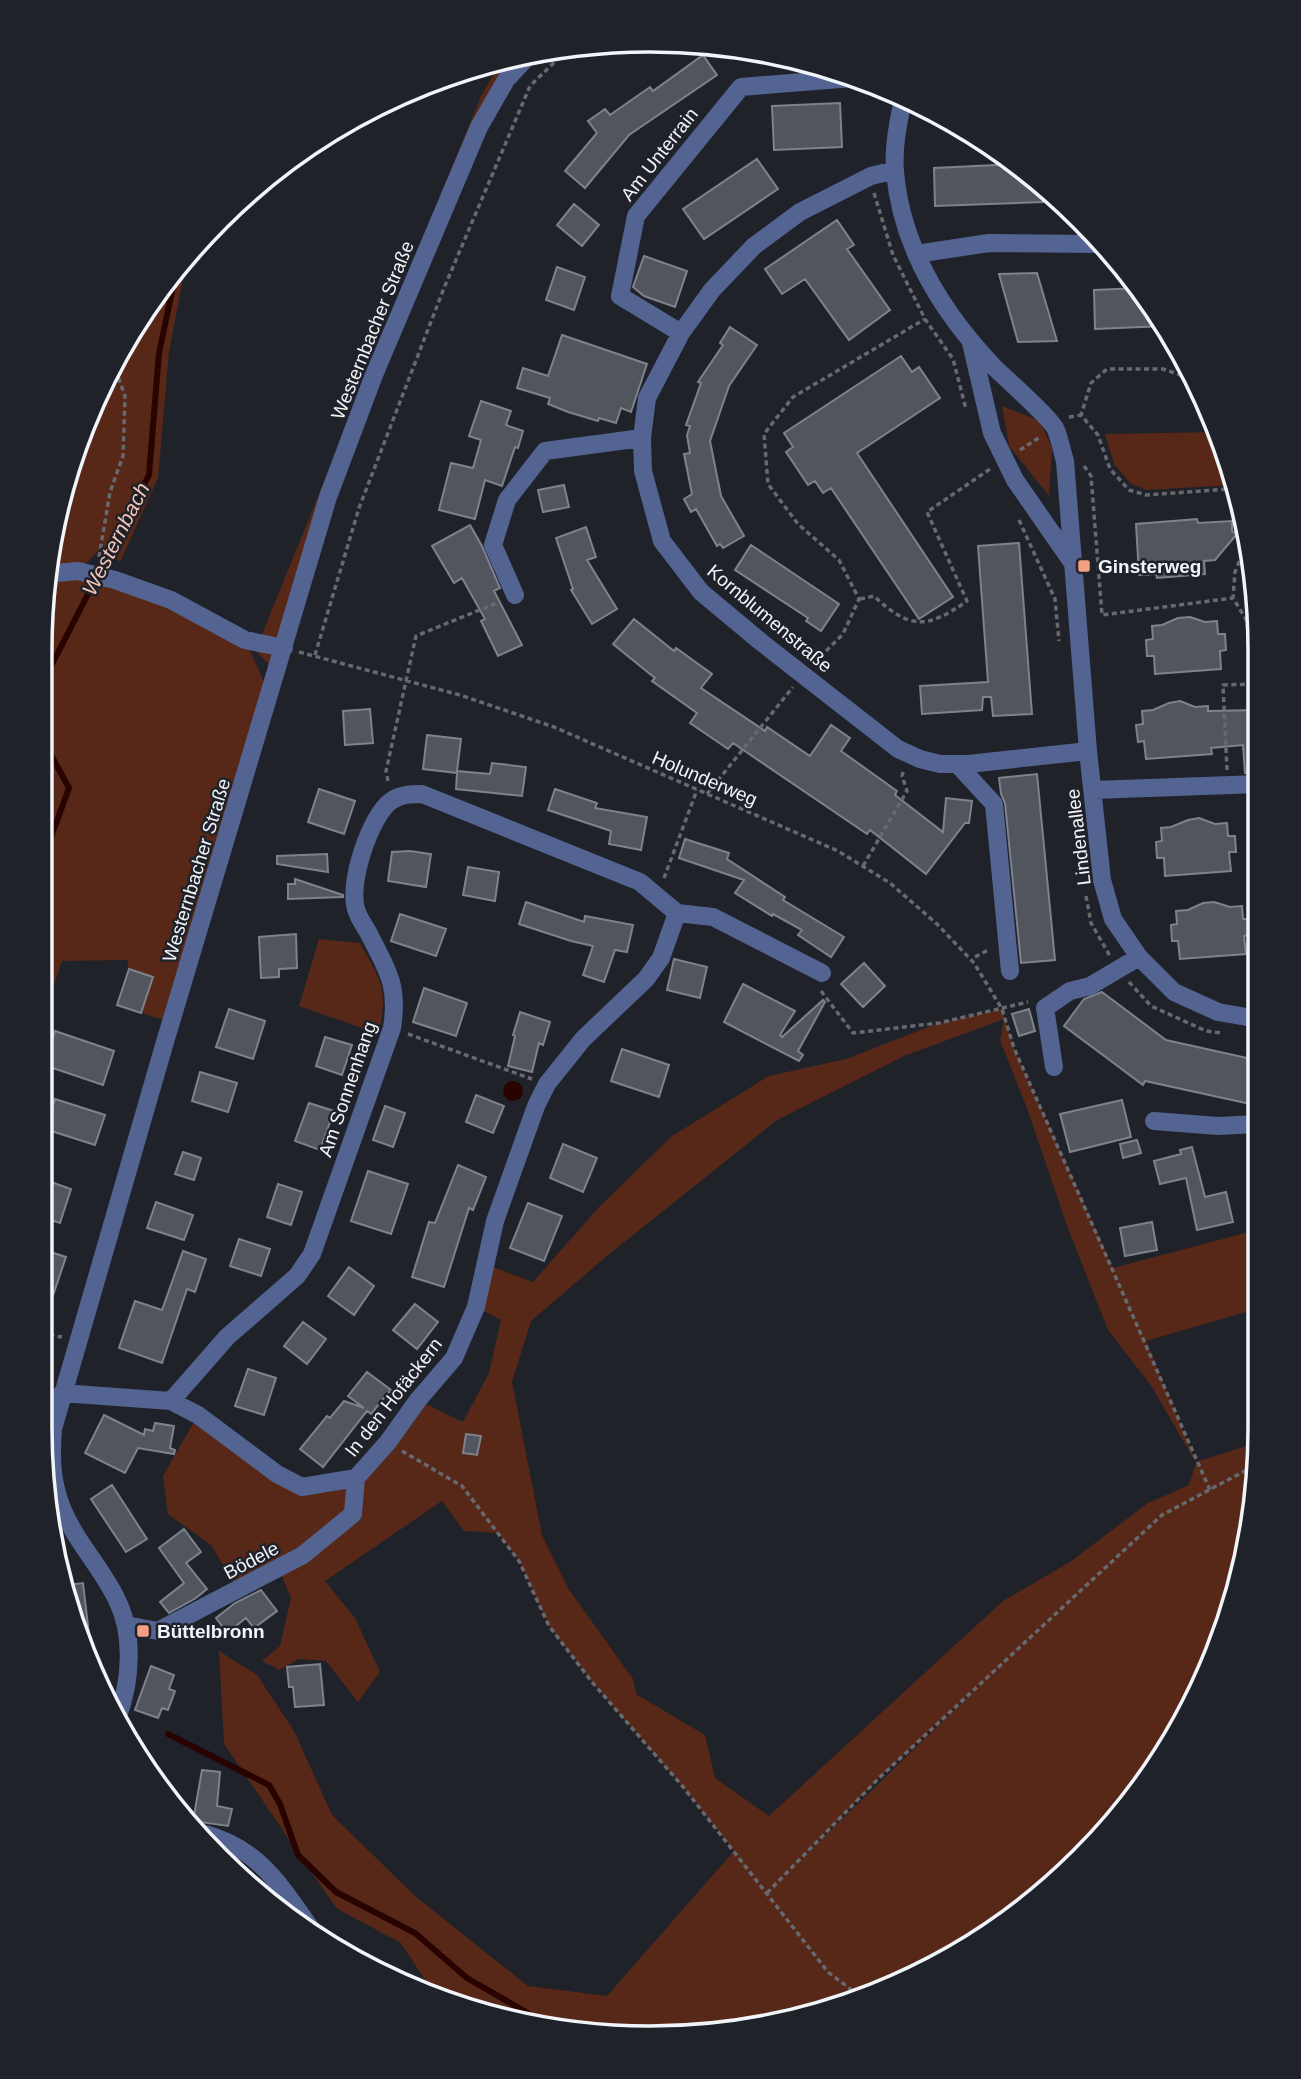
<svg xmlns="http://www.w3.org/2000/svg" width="1301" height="2079" font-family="Arial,sans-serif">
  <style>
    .green { fill: #572818; fill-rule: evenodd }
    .water { fill: #290300 }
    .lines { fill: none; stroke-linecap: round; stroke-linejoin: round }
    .stream { stroke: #290300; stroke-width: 6 }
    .building { fill: #51555e; stroke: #7e828c; stroke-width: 2 }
    .path { stroke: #666970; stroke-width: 3.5; stroke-dasharray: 5 3.5; stroke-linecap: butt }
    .minor { stroke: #536493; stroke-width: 18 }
    .poi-dot { fill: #f39f83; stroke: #1f2229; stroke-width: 2.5 }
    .labels { text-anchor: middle; stroke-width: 5; stroke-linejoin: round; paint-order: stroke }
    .street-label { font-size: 19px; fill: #f1f4f9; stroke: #1f2229 }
    .poi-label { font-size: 19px; font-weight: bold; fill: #f1f4f9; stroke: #1f2229; text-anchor: start }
    .water-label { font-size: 21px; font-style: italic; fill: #f3c5b6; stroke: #1f2229 }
    .rim { fill: none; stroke: #f1f4f9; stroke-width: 3.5 }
  </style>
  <rect width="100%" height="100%" fill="#1f2229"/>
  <path class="green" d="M529,55L506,80L374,375L277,672L246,642L264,682L164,1020L141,1013L153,977L129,969L127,960L62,961L43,1017L45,571L87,417L167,279L187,257L169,352L158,478L120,562L103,546L79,571L260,639L481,96L501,62Z
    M1002,406L1040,421L1052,448L1049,496L1009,446Z
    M1217,432L1238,487L1232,485L1146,490L1130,483L1114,464L1105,434Z
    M319,939L360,943C382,983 388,987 379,1034L299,1006Z
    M1002,1009L1014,1048L1113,1268L1257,1230L1256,1309L1146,1341L1196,1462L1256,1443V1508L1214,1662L1134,1800L989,1936L809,2018L611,2037L454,2006L436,1997L401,1943L336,1908L224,1744L219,1651L257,1675L294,1731L332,1815L415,1896L528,1986L607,1996L734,1851L684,1788L592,1682L549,1626L519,1561L498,1533L464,1531L442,1501L325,1581L355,1618L380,1672L358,1702L326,1661L299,1659L279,1670L262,1661L280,1646L291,1598L279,1569L238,1590L211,1545L168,1514L163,1476L198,1415L302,1487L356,1478L418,1400L463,1422L489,1373L501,1320L476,1307L485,1264L533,1282L598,1208L672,1136L769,1076L846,1059L939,1023ZM1004,1019L1000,1040L1028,1111L1067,1226L1108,1330L1152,1387L1196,1463L1189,1485L1148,1503L1070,1562L1003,1601L769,1816L715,1778L705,1735L636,1694L633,1679L568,1588L542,1535L512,1382L531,1321L608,1255L777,1120L904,1056ZM980,1684V1685L796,1864L878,1779Z"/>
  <path class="water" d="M503 1091a10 10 0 1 1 20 0a10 10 0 1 1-20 0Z"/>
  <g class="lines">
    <path class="stream" d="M45,678L149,475L159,353L177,268
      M44,850L48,845L69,788L44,742
      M168,1734L269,1785L280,1804L298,1855L336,1892L415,1933L467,1978L538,2019L618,2037"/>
  </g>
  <path class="building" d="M703,55L717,75L629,135L585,188L565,171L597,133L588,121L605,109L610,115L650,87L653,91Z
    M840,103L842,147L774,150L772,106Z
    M757,159L778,189L704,239L683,209Z
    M1018,164L1042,186L1043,202L935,206L934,168Z
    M574,204L599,225L582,246L557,225Z
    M837,220L854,245L847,249L890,310L849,340L805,279L782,294L765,269Z
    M644,256L687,271L675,307L644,296L633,287Z
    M557,267L585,277L574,310L546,300Z
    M1037,273L1057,341L1018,342L999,274Z
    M1140,288L1164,326L1095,329L1094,290Z
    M730,327L757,345L729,386L710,441L721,496L744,536L723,548L720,544L717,546L696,509L691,512L684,499L692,494L684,454L690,453L687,435L690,426L686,425L701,383L698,382L723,345L720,343Z
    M562,335L647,364L631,412L621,408L616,423L599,418L598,421L568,412L548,404L550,398L517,388L523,368L548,376Z
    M901,356L912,372L919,367L940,398L857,453L953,597L919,619L831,488L823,493L815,481L808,485L786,452L793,447L784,433Z
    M481,401L511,411L506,425L523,431L518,448L515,447L502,486L485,480L475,519L439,510L451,463L473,468L481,440L469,436Z
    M564,485L569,507L543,512L538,490Z
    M1197,519L1198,523L1232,521V531L1237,534L1215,560L1204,561L1205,574L1157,578L1156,574L1139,575L1136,524Z
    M470,525L482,546L500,588L494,591L522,645L498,656L481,621L485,619L462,578L454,583L432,546Z
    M586,527L596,557L587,560L617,609L592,624L571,590L573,589L556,538Z
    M1019,543L1032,714L993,716L991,697H983L982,710L922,714L920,686L988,682L978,546Z
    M751,545L839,604L821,631L806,621L808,618L735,570Z
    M1190,617L1205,622L1217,621L1218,634H1225L1226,650L1220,651L1221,669L1155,674L1154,656H1147L1146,640L1153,639L1152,626L1162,625L1178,618Z
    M634,619L674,651L676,648L712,674L701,688L765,731L767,727L810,756L831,725L850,738L841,751L897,791L895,795L943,832L946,798L972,801L969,823H965L926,874L870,830L867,834L733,743L728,749L690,723L697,713L652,681L655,678L613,644Z
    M1180,701L1195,707L1208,706V711L1259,710V773H1245L1243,745L1211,748L1212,754L1146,759L1144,741L1138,742L1136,725L1143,724L1142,711L1153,710L1169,703Z
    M370,709L373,743L345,745L343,711Z
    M427,735L461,739L457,771L490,774L492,763L526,767L522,796L456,789L457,773L423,769Z
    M1037,774L1055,960L1021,963L1005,803L1001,794L999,778Z
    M319,789L355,801L344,834L308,822Z
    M555,789L597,803L595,808L647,817L641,850L609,844L611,831L548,810Z
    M1199,818L1215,824L1227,823L1228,836H1235L1236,852H1229L1231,871L1165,876L1164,858H1157L1156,842L1162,841L1161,828L1171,827L1188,820Z
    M685,839L729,853L727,859L785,897L783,900L844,937L831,957L798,935L802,930L773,914L772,916L735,893L744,880L679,858Z
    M410,851L431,854L426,887L388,881L392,852Z
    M327,854L328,872L277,864V856Z
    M468,867L499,872L495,901L463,895Z
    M295,879L343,895V897L288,899V884H295Z
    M526,902L584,922L585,916L633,925L627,952L615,950L604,982L583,975L593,946L571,941L519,924Z
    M1214,902L1230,907L1242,906L1243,919H1249L1251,935L1244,936L1246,954L1180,959L1178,941H1172L1171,925L1177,924L1176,911L1188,910L1203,903Z
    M400,914L446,929L436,956L391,941Z
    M296,934L297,968L279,969V977L261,978L259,937Z
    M674,959L707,967L700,998L667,990Z
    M864,963L885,986L863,1007L841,984Z
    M129,969L153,977L141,1013L117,1005Z
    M743,984L795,1011L780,1035L782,1037L823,1000L825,1002L798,1051L803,1055L799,1061L724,1022Z
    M424,988L467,1003L456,1036L413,1022Z
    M1102,992L1166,1040L1256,1060L1254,1069H1257V1094L1255,1105L1145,1081L1143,1085L1064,1026L1084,999Z
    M229,1009L265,1021L253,1059L216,1047Z
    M1029,1009L1035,1031L1019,1036L1012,1014Z
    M520,1012L550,1022L543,1045L539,1043L532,1072L508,1066L515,1036L513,1035Z
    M55,1031L114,1051L103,1085L44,1065Z
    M325,1037L352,1045L342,1075L316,1066Z
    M622,1049L669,1065L659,1097L611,1081Z
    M200,1072L237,1083L228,1112L192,1101Z
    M476,1095L504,1106L493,1133L466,1122Z
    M55,1099L105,1115L95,1145L45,1129Z
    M1122,1100L1131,1137L1070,1152L1060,1114Z
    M309,1103L334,1111L320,1150L295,1141Z
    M385,1106L405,1113L393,1147L373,1140Z
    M1137,1140L1141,1153L1123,1158L1120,1144Z
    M563,1144L597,1158L583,1192L550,1178Z
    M1192,1147L1205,1197L1226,1192L1233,1222L1197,1230L1186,1178L1160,1184L1154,1161L1181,1154L1180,1150Z
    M183,1152L201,1158L194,1180L175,1174Z
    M458,1165L486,1177L473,1210L469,1208L444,1287L412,1277L429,1222L435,1223Z
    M368,1171L408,1184L391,1234L351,1221Z
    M51,1182L71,1189L60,1223L42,1217Z
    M278,1184L302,1192L291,1225L267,1217Z
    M156,1202L193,1215L184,1240L147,1228Z
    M528,1203L562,1216L544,1261L510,1248Z
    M1152,1222L1157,1250L1125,1256L1120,1228Z
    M239,1239L270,1249L261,1276L230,1266Z
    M41,1249L66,1257L44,1322H41Z
    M183,1251L206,1259L195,1292L187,1289L162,1363L119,1348L135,1301L162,1310Z
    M349,1267L374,1286L354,1315L328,1296Z
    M415,1304L438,1322L417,1349L393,1330Z
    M303,1322L326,1339L307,1364L284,1346Z
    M248,1369L276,1378L264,1415L235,1406Z
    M367,1372L391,1390L371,1414L367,1411L323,1467L300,1449L327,1416L330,1418L344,1401L364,1408L348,1396Z
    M104,1415L144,1435L145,1429L153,1431L155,1423L174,1426L170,1448L175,1450L174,1454L138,1448L125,1473L85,1453Z
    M466,1434L481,1436L477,1455L463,1453Z
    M112,1485L147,1539L126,1552L91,1499Z
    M184,1529L201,1552L186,1563L207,1589L196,1598L169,1613L160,1602L184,1583L159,1548Z
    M83,1583L92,1660H90L73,1624L66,1585Z
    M261,1590L277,1611L254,1628L246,1618L227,1633L216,1618L235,1603Z
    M320,1664L324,1705L295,1707L293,1687H289L287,1667Z
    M151,1666L174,1675L169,1689L175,1691L168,1710L162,1708L158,1718L135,1710Z
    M202,1770L220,1772L217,1806L232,1809L228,1826L193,1821Z"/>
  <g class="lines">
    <path class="path" d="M874,193L893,255L925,319L953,359L966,409
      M1198,381L1163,369H1107L1091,383L1081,415L1098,435L1110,469L1129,490L1146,495L1229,489L1240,493
      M1069,417L1081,415
      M1020,450L1040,437
      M1084,466L1091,476L1102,615L1233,598
      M1019,520L1055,599L1059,641
      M99,557L110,492L123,456L125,396L115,368
      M860,599L874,596C910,630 927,629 967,601L927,512L990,469
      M299,652L460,695L554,727L838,851L890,883L937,924L974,963L1002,1009L1014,1048L1210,1490
      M315,655L359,508L444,288L530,86L572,45
      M814,663L843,634L859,599L839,560L798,524L768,484L764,434L793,397L925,319
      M1227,770L1223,685L1253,684L1247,621L1233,598L1235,572L1248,540
      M388,781L386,771L416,636L499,602
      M707,794L793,687
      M1252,800L1258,861
      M1076,827L1081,868
      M863,866L907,791L902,776L904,769
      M664,878L697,790
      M1086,896L1091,923L1110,956
      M975,957L990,949
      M1129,982L1151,1006L1206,1031L1221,1033
      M821,991L853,1033L939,1023L1028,1002
      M408,1034L532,1079
      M41,1333L62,1337
      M402,1451L462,1486L519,1561L549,1626L592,1682L684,1788L828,1972L858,1995
      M767,1893L878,1779L1162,1515L1256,1465"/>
    <path class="minor" d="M904,97C898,121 893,146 895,171C901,246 942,312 993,366C1005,378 1052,419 1056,430C1060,440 1062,451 1065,461L1088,751L1102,880L1113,919L1139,957L1174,992L1218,1012L1258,1019
      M895,170L871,176L800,212L754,246L712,290L681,333L647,398L642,438L643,471L662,541L701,592L761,642L898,749L920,759L940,764H968L1088,751
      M916,254L989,243L1099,244
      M681,333L620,296L636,216L741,87L853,78
      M971,343L992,433L1015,480L1072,562
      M45,574L78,571L115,580L171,600L245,640L284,648
      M515,595L493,545L507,500L545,451L642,438
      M957,764L994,804L1010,971
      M1093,790L1259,784
      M1054,1067L1045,1008L1070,991L1090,986L1139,957
      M1154,1121L1218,1126L1257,1124
      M62,1393L171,1401L198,1415L277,1474L302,1487L356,1478L388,1442L418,1400L454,1358L476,1307L495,1221L536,1106L547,1084L583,1039L646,979L661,958L677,913
      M171,1401L227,1337L297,1276L312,1254L392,1028C399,984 387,970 368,932C364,925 358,917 356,909C348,883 370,816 391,801C401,794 411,794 422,794L640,882L677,913L713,917L822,973
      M126,1625L158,1631L303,1555L353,1514L356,1478
      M118,1716C131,1681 134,1634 117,1600C102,1568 75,1541 62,1508C51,1481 51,1457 53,1429L165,1042L328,497L374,375L479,127L506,80L529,55
      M205,1834C260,1849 281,1887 312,1930"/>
  </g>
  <g class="poi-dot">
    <rect x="1077" y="559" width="14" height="14" rx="3.5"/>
    <rect x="136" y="1624" width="14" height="14" rx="3.5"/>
  </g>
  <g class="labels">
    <g class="street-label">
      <text transform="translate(659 154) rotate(-52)" y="7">Am Unterrain</text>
      <text transform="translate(372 330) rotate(-68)" y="7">Westernbacher Straße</text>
      <text transform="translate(770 618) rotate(40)" y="7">Kornblumenstraße</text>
      <text transform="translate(705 778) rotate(23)" y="7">Holunderweg</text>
      <text transform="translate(1078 837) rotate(-97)" y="7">Lindenallee</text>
      <text transform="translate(196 870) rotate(-73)" y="7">Westernbacher Straße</text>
      <text transform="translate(347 1089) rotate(-71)" y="7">Am Sonnenhang</text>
      <text transform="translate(393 1397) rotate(-52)" y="7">In den Hofäckern</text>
      <text transform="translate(251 1560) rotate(-28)" y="7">Bödele</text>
    </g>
    <g class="poi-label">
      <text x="1098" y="573">Ginsterweg</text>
      <text x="157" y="1638">Büttelbronn</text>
    </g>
    <g class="water-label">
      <text transform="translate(116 539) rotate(-63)" y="7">Westernbach</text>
    </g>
  </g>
  <path d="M0 0H1301V2079H0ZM650 52H650A598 598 0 0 1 1248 650V1428A598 598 0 0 1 650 2026H650A598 598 0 0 1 52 1428V650A598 598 0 0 1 650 52Z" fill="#1f2229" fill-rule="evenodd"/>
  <path class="rim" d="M650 52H650A598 598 0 0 1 1248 650V1428A598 598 0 0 1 650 2026H650A598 598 0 0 1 52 1428V650A598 598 0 0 1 650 52Z"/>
</svg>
